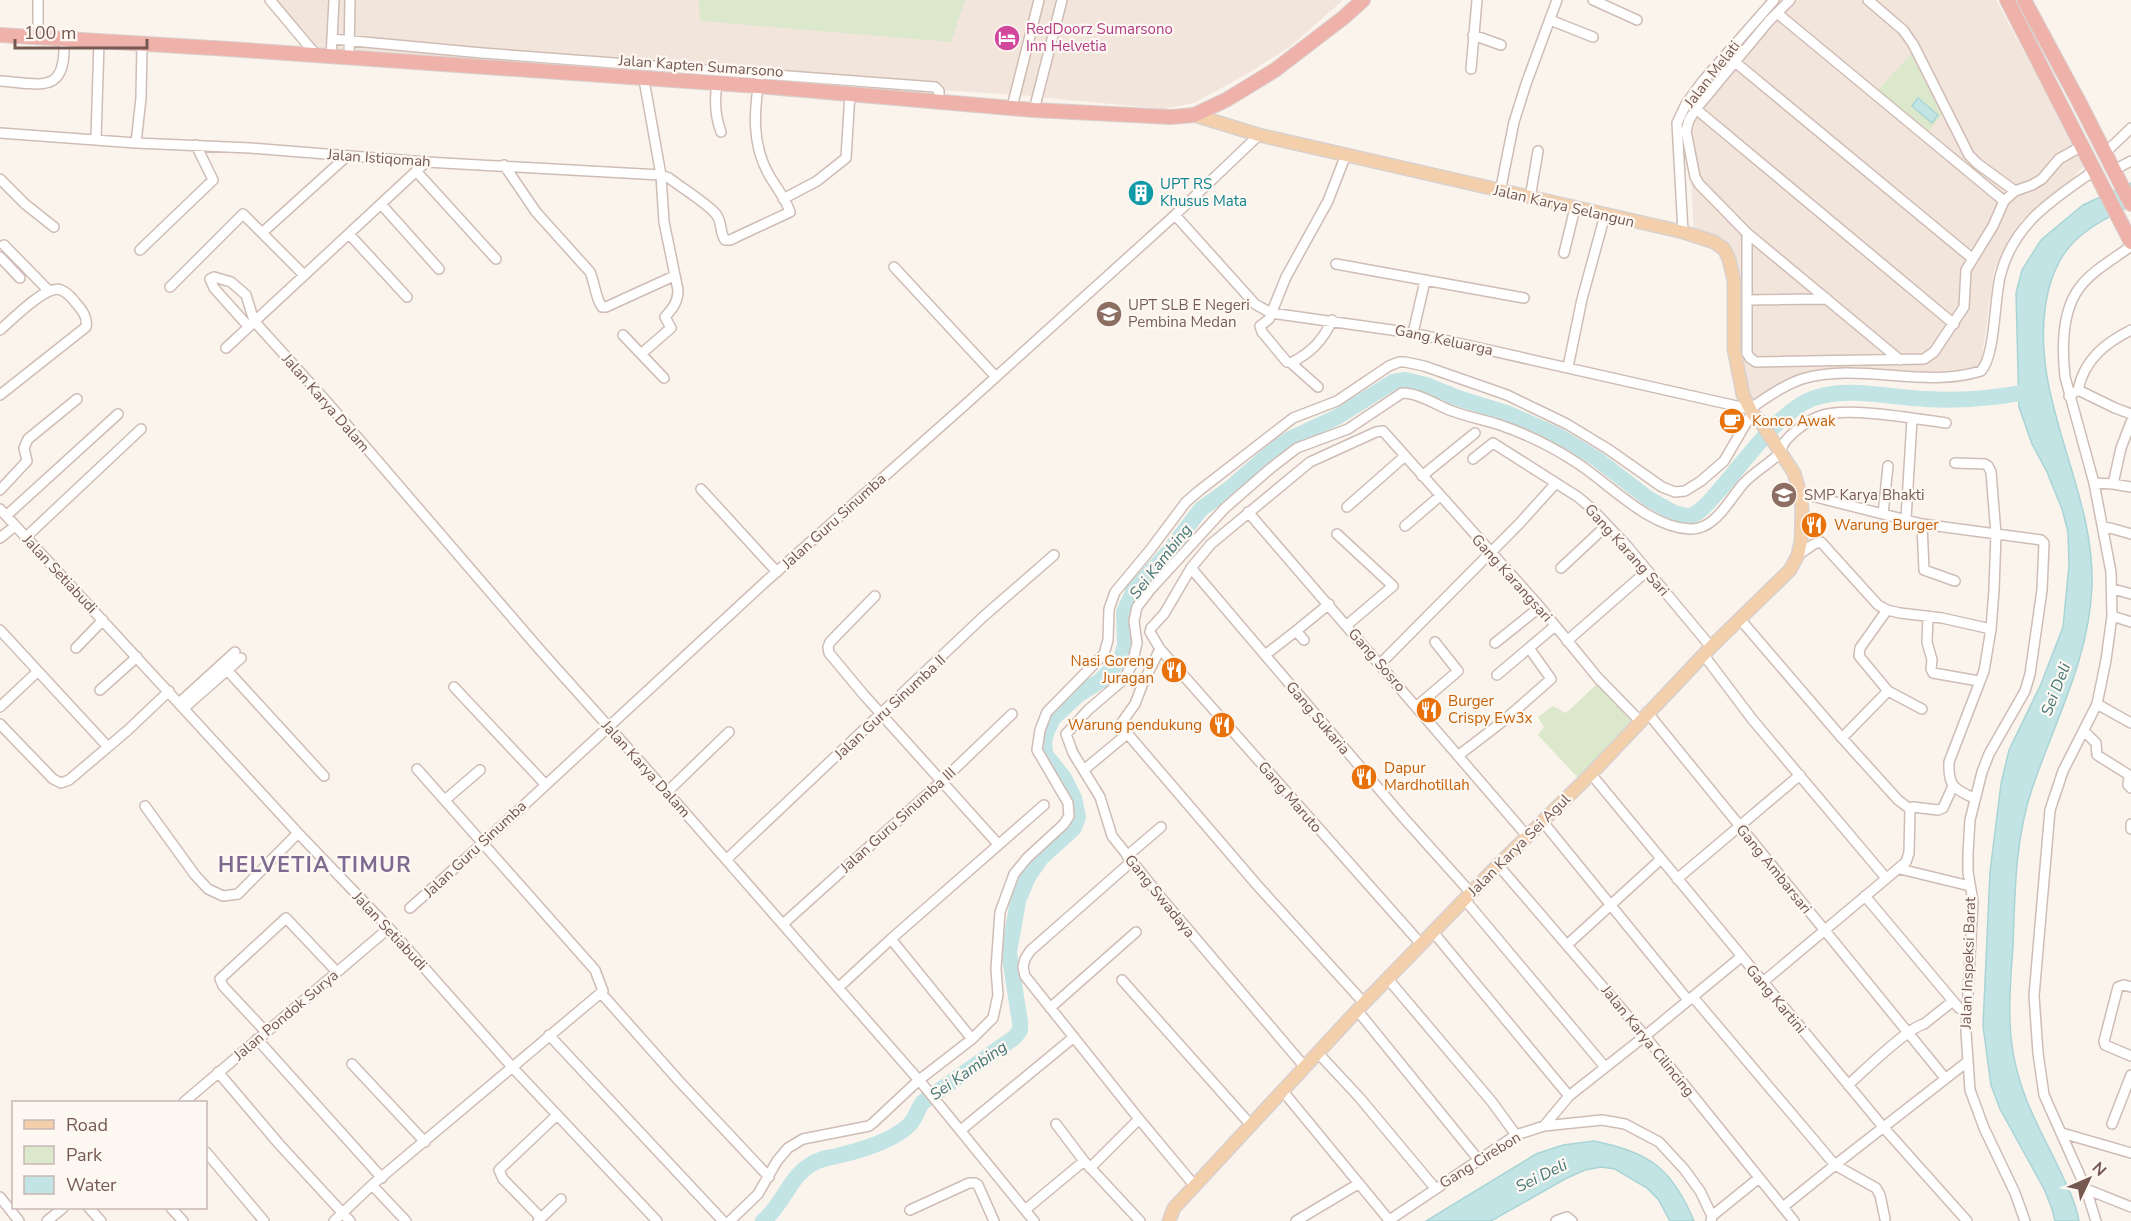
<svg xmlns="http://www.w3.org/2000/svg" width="2131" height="1221" font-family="'Nunito Sans',sans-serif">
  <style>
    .residential { fill: #f2e5dc }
    .green { fill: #dbe8cc }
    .water { fill: #c2e4e4; stroke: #a9d4d5; stroke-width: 1.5 }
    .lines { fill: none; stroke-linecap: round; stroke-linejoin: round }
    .river { stroke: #c2e4e4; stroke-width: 16 }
    .minor-casing { stroke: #cfbdb5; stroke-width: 12 }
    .major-casing { stroke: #d8d1ce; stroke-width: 15 }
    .highway-casing { stroke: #d8d1ce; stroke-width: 16 }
    .minor { stroke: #fff; stroke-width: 9 }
    .major { stroke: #f3cfac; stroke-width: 12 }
    .highway { stroke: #efb2aa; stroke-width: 14 }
    .labels { text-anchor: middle; stroke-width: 4.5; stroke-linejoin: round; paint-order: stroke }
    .hotel-label { font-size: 15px; fill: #b23c85; stroke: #fef8f3; text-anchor: start }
    .street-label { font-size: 15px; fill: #755951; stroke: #fef8f3 }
    .culture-label { font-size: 15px; fill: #0d838f; stroke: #fef8f3; text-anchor: start }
    .education-label { font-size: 15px; fill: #785e54; stroke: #fef8f3; text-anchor: start }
    .food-label { font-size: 15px; fill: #c56008; stroke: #fef8f3; text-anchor: start }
    .water-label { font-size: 16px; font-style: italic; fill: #457778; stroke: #fef8f3 }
    .district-label { font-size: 21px; font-weight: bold; letter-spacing: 1.5px; fill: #7e6990; stroke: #fef8f3 }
  </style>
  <rect width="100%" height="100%" fill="#fbf4ed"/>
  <path class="residential" d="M274,0H1343L1290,47L1245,75L1194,103L1163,109L1018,95L319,50Z
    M1787,0H1996L2085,165L2061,190L2021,221L1994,270L1981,364L1972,369L1910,373L1837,368L1788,378L1750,401L1741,363L1737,267L1726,246L1694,231L1688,125L1713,79Z"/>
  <path class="green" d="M699,0H965L951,42L700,21Z
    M1911,54L1942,115L1929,131L1878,90Z
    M1599,682L1635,720L1579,779L1538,735L1544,727L1538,717L1553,706L1566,713Z"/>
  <path class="water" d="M1918,98L1938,115L1932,123L1912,106Z
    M2131,183V205C2088,228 2060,241 2048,292C2025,395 2095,484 2092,586C2089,660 2055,720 2032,789C2015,839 2015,893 2013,945C2011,976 2008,1007 2011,1038C2016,1085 2034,1119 2055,1160C2064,1180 2075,1199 2079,1221H2055L2052,1209L2044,1189L2000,1109L1991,1085L1983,1026L1990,872L2001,784L2009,750L2041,684L2063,627L2069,565L2068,532L2062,509L2047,472L2032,444L2019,407L2016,293L2022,270L2041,240L2083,205Z
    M1594,1141C1649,1152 1672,1168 1694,1221H1670L1658,1199L1647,1188L1615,1169L1601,1167L1585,1170L1565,1179L1491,1221H1426L1536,1154L1563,1145Z"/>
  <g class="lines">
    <path class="river" d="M763,1221C783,1205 789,1178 810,1165C819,1159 827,1158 837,1156C858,1151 893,1141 909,1125C916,1119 917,1109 923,1102L1015,1037L1020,1030V1022L1009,952L1018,901L1028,877L1041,858L1074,828L1078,817L1074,798L1064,778L1045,754L1044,741L1047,731L1054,717L1078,695L1100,681L1121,659L1125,645L1124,612L1134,590L1166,555L1201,509L1229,489L1274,450L1290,439L1337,417L1393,382L1405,380L1426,385L1458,398L1509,414L1559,436L1597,459L1649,499L1674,513L1690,517C1704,510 1713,497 1723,486C1745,460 1782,409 1814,398C1850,386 1890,398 1927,399C1961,401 1997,398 2031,391"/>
    <defs>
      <path id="minor" d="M38,0V38
        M270,0L317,56
        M1593,0L1637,20
        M1790,0L1769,21L1696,109L1689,120L1686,131L1695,177L1699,184L1747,233L1900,360
        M1868,0L1903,30L1913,44L1969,155L1978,164L2015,191
        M1777,13L2004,201
        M1550,20L1593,37
        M1473,35L1501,45
        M332,39L482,53L935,87L939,91V103
        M331,57L334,0
        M349,58L350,0
        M1735,62L1973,259
        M1471,69L1477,0
        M644,80L661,175L664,222L678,290C678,302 673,308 665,317L671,328L641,354L664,378
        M0,81C43,84 66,95 64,40
        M717,84C714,102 715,116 721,132
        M1012,107L1039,0
        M1696,109L1954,324
        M1034,110L1062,0
        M0,133L136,143L250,148L426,162L661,175L669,178C682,188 705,202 715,213C723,221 719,232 725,240H730L790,212C786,199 776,187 769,175C751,143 754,110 760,74
        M96,139L99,42
        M136,143L141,98L142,44
        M2105,153L2131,128
        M504,165L536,212L590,272C595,283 595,297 602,307H606L674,276
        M2114,170L2131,161
        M416,171L496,259
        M0,179L25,204L54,227
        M1500,192L1514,122L1526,84L1557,0
        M1530,198L1538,151
        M783,199L817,181L846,158L850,93
        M381,204L439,269
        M1175,215L1255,304L1271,313L1413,333L1750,409C1765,398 1784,385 1802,379C1860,362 1923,389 1981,371C1996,355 1994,296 2001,273C2015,222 2054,199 2095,170
        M263,232L347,156
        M1683,232L1677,123L1686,104L1702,82L1774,0
        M1747,233V353L1750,358L1756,362L1924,359L1934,352L1964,307L1966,270L1993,226L2004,201L2015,191L2032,185L2042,179L2059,159L2082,146
        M349,234L407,297
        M4,245L49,291
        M140,250L213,180L196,145
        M1564,253L1575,208
        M0,257L20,278
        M1336,264L1524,298
        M894,267L996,377
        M170,287L243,214L304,275
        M1747,300L1827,299
        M1332,320C1323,341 1310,353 1291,363L1287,362L1262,332L1260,326L1269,319L1286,277L1328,201L1345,157
        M248,326L214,288L210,279L214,277L231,282L246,295L254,321L327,402L540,650L667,792L924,1086L1034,1221
        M0,330C12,320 46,284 61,290C66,292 72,298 75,302C82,310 88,317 86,327L0,395
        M1413,333L1425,281
        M623,335L641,354
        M226,348L426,162
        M1291,363L1318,387
        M1568,367L1582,299L1605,215
        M2078,390L2115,408L2131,414
        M2069,396L2078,390C2084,360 2105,343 2131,330
        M1473,459L1493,443L1578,497L1591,508L1627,546L1711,647
        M1955,463L1985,464L1988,466L1991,472L1996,534L1994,590L1991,629L1984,671L1949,762C1948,785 1953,789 1974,798
        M1422,476L1475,433
        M2094,483L2113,484L2121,448L2131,422
        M2113,484L2131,487
        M701,489L777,572
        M0,490L27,461L24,448L28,439L77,399
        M1800,493L1922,524L2041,540L2044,543L2042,590L2030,674L2025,691L1989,754L1982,772L1970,820L1968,853V872L1973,901L1966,1032L1970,1090L1984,1128L2015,1193L2025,1221
        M1347,507L1405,456
        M0,509L298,833L389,928L513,1068L657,1221
        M1248,512L1528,837
        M1883,514L1888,466
        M6,516L118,414
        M1906,519L1912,419
        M1922,524L1924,570L1955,581
        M1405,526L1440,496
        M2103,526L2131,534
        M1337,534L1393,586L1347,625
        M0,538L15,526
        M25,538L141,429
        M1798,555L1814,544L1821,542L1878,605L1887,610L1900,613L1942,618L1991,629
        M1191,568L1402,816L1471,893
        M1561,568L1607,525
        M2113,589L2131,594
        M875,596L830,642L828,647L829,653L864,695L998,844
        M1887,610L1860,648L1859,656L1888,691L1922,709
        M1928,616L1927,642L1932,660L1931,669L1933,673L1979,681
        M2112,616L2131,622
        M1739,618L1842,738L1898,800L1910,809
        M0,630L108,747L128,730L169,691
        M1296,631L1329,604
        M1567,641L1647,571
        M1495,643L1540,607
        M76,648L103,620
        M1160,649L1143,683L1135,704L1120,725L1257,885L1364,1003
        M1703,654L1752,719L1886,878
        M1265,655L1296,631L1304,640
        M1380,664L1519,524L1556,483
        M227,670L324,776
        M1497,675L1555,626
        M454,687L545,784
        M100,690L137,657
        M179,703L235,652
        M2097,704L2131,723
        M1417,706L1458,671L1435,642
        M0,707L37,672
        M184,708L241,658
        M1647,712L1945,1078
        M0,724L53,779L61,783L69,780L108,747
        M2084,731L2096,743L2097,755L2129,775L2128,785L2131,788
        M1842,738L1888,691
        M1459,755L1502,722L1551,679L1529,648
        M1085,769L1127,734
        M1591,774L1884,1128L1967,1221
        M667,792L729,732
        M445,800L480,770
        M145,806L195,875L208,889L223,896L238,894L298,833
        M1910,809L1913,807L1938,810L1943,808L1953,786
        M1543,822L1688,1000
        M2131,824V829
        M1127,856L1161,827
        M727,859L984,616L1054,555
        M1131,862L1030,951L1025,959L1023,967L1025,976L1139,1119L1194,1185
        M1498,865L1645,1036L1794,1221
        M1900,869L1970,886
        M1677,879L1800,775
        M1865,896L1953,1001L1959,1008L1966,1011
        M1465,900L1605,1067
        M410,908L483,843L763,584L966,404L1175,215L1259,135
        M783,924L941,782L1012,714
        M1433,932L1569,1096
        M891,939L972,1039
        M1421,944L1160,649L1150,632L1151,628L1164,614L1191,568L1211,544L1310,462L1376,432L1383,431L1540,607L1598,678L1639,720
        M1567,945L1661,859
        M1388,979L1492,1102L1516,1135
        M1122,980L1250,1124
        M1763,982L1906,862L1909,853L1910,809
        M2131,987L2124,985L2118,987L2104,1041L2105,1045L2131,1056
        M838,988L891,939L1044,805
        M601,993L679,1081L769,1177
        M1693,997L1835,1165L1967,1062
        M1050,1008L1136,932
        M1357,1010L1478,1159
        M266,1032L223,986L220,979L286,918L337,972
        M549,1035L723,1221
        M257,1039L382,1178
        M1318,1053L1359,1097L1435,1188
        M352,1064L425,1142
        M1304,1066L1163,900L1112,836L1100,797L1073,753L1066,734L1088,710L1123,680L1132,665L1137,643L1134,621L1137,607L1150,590L1225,508L1271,468L1297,448L1348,429L1402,393C1419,393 1436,405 1452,411C1468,417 1485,420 1500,425C1526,434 1551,446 1574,461C1608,482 1647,527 1690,529C1715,530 1729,500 1743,484C1753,473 1767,465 1778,455C1781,451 1782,447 1784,443C1791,433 1808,420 1820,416C1847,406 1916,419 1946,423
        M218,1072L279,1144L350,1221
        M1848,1085C1864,1071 1907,1028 1924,1024L1953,1001
        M1282,1090L1389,1220
        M184,1102L389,928
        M1056,1124L1084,1161L1140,1221
        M2112,1124L2131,1075
        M1544,1126L1569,1096L1645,1036L1741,957
        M961,1130L1074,1037
        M2062,1133L2131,1153
        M206,1152L264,1221
        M1090,1168L1139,1119
        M372,1185L406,1221
        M2086,1189L2131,1207
        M0,1197L19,1221
        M1783,1207L1835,1165L1876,1188L1880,1195L1885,1219
        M89,1208L101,1221
        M171,1208L183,1221
        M910,1210L969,1183H975L978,1185L994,1221
        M1025,1210L1084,1161
        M1712,1216L1759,1178
        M541,1218L503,1179L499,1170L557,1115
        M47,1221L63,1208
        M334,1221L372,1185L603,991L595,970L417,769
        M538,1221L561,1199
        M730,1221L758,1194L777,1161L788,1148L803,1139L869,1126L873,1123L919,1080L972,1039L993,1018L998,995L996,969L1000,912L1014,874L1027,858L1064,824L1069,816L1068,803L1037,750L1040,730L1047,712L1104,654L1108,640L1109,609L1115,592L1150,550L1186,502L1200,490L1293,418L1337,401L1389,366L1399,362H1405L1424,366L1507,395L1567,424L1608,449L1662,487L1675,492L1685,491L1701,481L1724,461L1752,413
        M1296,1221L1358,1184
        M1388,1221L1516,1135L1544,1126L1602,1120L1625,1124L1659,1142L1684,1169L1700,1191L1712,1216L1711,1221
        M1556,1221L1567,1217L1572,1221
        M2096,1221L2086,1189L2044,1095L2038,1053L2034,996L2050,810L2063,771L2097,704L2106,660L2112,616L2111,572L2094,483L2065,377C2062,349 2061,311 2080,287C2093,270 2114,259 2131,246"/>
      <path id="major" d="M1169,1221L1174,1208L1364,1003L1498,865L1591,774L1711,647L1790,570L1798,555L1801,541L1802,509L1800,493L1794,473L1760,421L1752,413L1743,395L1734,349V281L1729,259L1724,249L1714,242L1683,232L1259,135L1194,115"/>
      <path id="highway" d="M2007,0L2131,242
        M2024,0L2078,100L2131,204
        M0,35L229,49L758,86L1034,110L1171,117L1194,115L1226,100L1275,70L1343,18L1363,0"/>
    </defs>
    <use href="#minor" class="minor-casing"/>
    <use href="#major" class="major-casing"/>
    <use href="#highway" class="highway-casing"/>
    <use href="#minor" class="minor"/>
    <use href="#major" class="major"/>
    <use href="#highway" class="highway"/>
  </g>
  <defs>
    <symbol id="hotel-disc" viewBox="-11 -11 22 22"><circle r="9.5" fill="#d1479c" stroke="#fef8f3"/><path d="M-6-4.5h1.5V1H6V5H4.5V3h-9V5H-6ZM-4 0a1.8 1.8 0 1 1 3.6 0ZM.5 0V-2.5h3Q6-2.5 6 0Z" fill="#fff"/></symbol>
    <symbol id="building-disc" viewBox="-11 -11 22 22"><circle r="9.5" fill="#0f9aa8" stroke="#fef8f3"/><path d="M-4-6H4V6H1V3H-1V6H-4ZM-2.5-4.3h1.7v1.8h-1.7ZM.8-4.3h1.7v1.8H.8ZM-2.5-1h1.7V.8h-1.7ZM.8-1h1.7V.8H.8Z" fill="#fff"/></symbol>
    <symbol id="school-disc" viewBox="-11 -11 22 22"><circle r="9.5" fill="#8d6e63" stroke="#fef8f3"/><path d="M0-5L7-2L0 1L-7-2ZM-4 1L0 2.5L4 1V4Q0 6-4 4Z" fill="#fff"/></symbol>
    <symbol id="cafe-disc" viewBox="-11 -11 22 22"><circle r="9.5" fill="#e8710a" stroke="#fef8f3"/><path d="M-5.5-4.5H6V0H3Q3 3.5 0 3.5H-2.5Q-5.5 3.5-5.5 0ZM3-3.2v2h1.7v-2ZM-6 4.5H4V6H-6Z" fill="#fff"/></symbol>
    <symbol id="restaurant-disc" viewBox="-11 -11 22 22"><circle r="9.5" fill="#e8710a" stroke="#fef8f3"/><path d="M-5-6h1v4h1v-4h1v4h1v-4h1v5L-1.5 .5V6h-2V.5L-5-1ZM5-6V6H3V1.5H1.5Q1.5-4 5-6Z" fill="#fff"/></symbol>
  </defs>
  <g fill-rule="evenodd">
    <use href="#hotel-disc" x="992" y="23" width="30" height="30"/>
    <use href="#building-disc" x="1126" y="178" width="30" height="30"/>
    <use href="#school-disc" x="1094" y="299" width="30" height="30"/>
    <use href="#cafe-disc" x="1717" y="406" width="30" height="30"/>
    <use href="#school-disc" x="1769" y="480" width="30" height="30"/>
    <use href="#restaurant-disc" x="1799" y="510" width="30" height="30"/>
    <use href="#restaurant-disc" x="1159" y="655" width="30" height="30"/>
    <use href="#restaurant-disc" x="1414" y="695" width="30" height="30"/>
    <use href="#restaurant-disc" x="1207" y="710" width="30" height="30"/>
    <use href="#restaurant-disc" x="1349" y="762" width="30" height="30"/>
  </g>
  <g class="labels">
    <g class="hotel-label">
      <text x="1026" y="34">RedDoorz Sumarsono<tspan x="1026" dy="17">Inn Helvetia</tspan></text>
    </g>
    <g class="street-label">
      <text transform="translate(701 66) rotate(4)" y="5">Jalan Kapten Sumarsono</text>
      <text transform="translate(1712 74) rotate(-52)" y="5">Jalan Melati</text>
      <text transform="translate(379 158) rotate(4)" y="5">Jalan Istiqomah</text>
      <text transform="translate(1564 206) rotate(13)" y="5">Jalan Karya Selangun</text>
      <text transform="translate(1444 340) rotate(12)" y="5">Gang Keluarga</text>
      <text transform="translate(326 403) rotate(49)" y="5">Jalan Karya Dalam</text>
      <text transform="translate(834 521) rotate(-42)" y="5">Jalan Guru Sinumba</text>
      <text transform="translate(1627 550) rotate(48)" y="5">Gang Karang Sari</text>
      <text transform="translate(60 574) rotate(47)" y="5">Jalan Setiabudi</text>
      <text transform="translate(1512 578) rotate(48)" y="5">Gang Karangsari</text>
      <text transform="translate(1377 660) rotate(49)" y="5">Gang Sosro</text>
      <text transform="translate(890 707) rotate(-43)" y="5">Jalan Guru Sinumba II</text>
      <text transform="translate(1318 718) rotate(50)" y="5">Gang Sukaria</text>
      <text transform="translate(646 769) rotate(48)" y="5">Jalan Karya Dalam</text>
      <text transform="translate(1290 797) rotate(49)" y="5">Gang Maruto</text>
      <text transform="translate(898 820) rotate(-42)" y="5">Jalan Guru Sinumba III</text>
      <text transform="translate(1519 845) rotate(-45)" y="5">Jalan Karya Sei Agul</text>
      <text transform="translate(475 849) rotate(-43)" y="5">Jalan Guru Sinumba</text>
      <text transform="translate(1774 869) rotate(51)" y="5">Gang Ambarsari</text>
      <text transform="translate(1160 896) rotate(51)" y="5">Gang Swadaya</text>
      <text transform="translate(390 931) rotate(47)" y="5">Jalan Setiabudi</text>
      <text transform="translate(1968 963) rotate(-88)" y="5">Jalan Inspeksi Barat</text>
      <text transform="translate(1776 999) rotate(50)" y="5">Gang Kartini</text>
      <text transform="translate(286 1015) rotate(-40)" y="5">Jalan Pondok Surya</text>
      <text transform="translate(1648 1041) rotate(51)" y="5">Jalan Karya Cilincing</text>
      <text transform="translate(1480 1160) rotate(-32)" y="5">Gang Cirebon</text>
    </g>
    <g class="culture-label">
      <text x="1160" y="189">UPT RS<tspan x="1160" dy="17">Khusus Mata</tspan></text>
    </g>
    <g class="education-label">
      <text x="1128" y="310">UPT SLB E Negeri<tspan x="1128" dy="17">Pembina Medan</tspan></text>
      <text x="1804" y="500">SMP Karya Bhakti</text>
    </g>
    <g class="food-label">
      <text x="1752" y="426">Konco Awak</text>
      <text x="1834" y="530">Warung Burger</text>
      <text x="1154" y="666" text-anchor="end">Nasi Goreng<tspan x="1154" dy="17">Juragan</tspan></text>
      <text x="1448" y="706">Burger<tspan x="1448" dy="17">Crispy Ew3x</tspan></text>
      <text x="1202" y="730" text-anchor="end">Warung pendukung</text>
      <text x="1384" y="773">Dapur<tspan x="1384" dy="17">Mardhotillah</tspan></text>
    </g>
    <g class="water-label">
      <text transform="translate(1160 561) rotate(-52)" y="6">Sei Kambing</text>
      <text transform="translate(2055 689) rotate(-69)" y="6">Sei Deli</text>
      <text transform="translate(968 1070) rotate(-35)" y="6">Sei Kambing</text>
      <text transform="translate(1541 1175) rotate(-26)" y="6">Sei Deli</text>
    </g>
    <g class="district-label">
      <text x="315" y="872">HELVETIA TIMUR</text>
    </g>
  </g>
  <rect x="12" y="1101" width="195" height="108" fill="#fef8f3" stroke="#c7b8b2" stroke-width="1.5"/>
  <rect x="24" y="1120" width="30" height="9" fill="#f3cfac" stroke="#c7b8b2" stroke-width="1.5"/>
  <text x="66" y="1131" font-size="18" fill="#755951">Road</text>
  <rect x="24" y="1146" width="30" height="18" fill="#dbe8cc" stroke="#c7b8b2" stroke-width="1.5"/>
  <text x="66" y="1161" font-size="18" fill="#755951">Park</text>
  <rect x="24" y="1176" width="30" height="18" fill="#c2e4e4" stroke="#c7b8b2" stroke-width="1.5"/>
  <text x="66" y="1191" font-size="18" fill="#755951">Water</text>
  <g transform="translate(2089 1179) rotate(46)" stroke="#fef8f3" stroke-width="4.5" paint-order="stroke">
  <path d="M0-4.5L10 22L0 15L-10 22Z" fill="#755951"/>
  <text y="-9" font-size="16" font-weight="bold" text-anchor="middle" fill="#755951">N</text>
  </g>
  <path d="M15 39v9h132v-9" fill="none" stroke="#755951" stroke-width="3"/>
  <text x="24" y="39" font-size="18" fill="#755951" stroke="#fef8f3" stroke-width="4.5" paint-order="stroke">100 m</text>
</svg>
